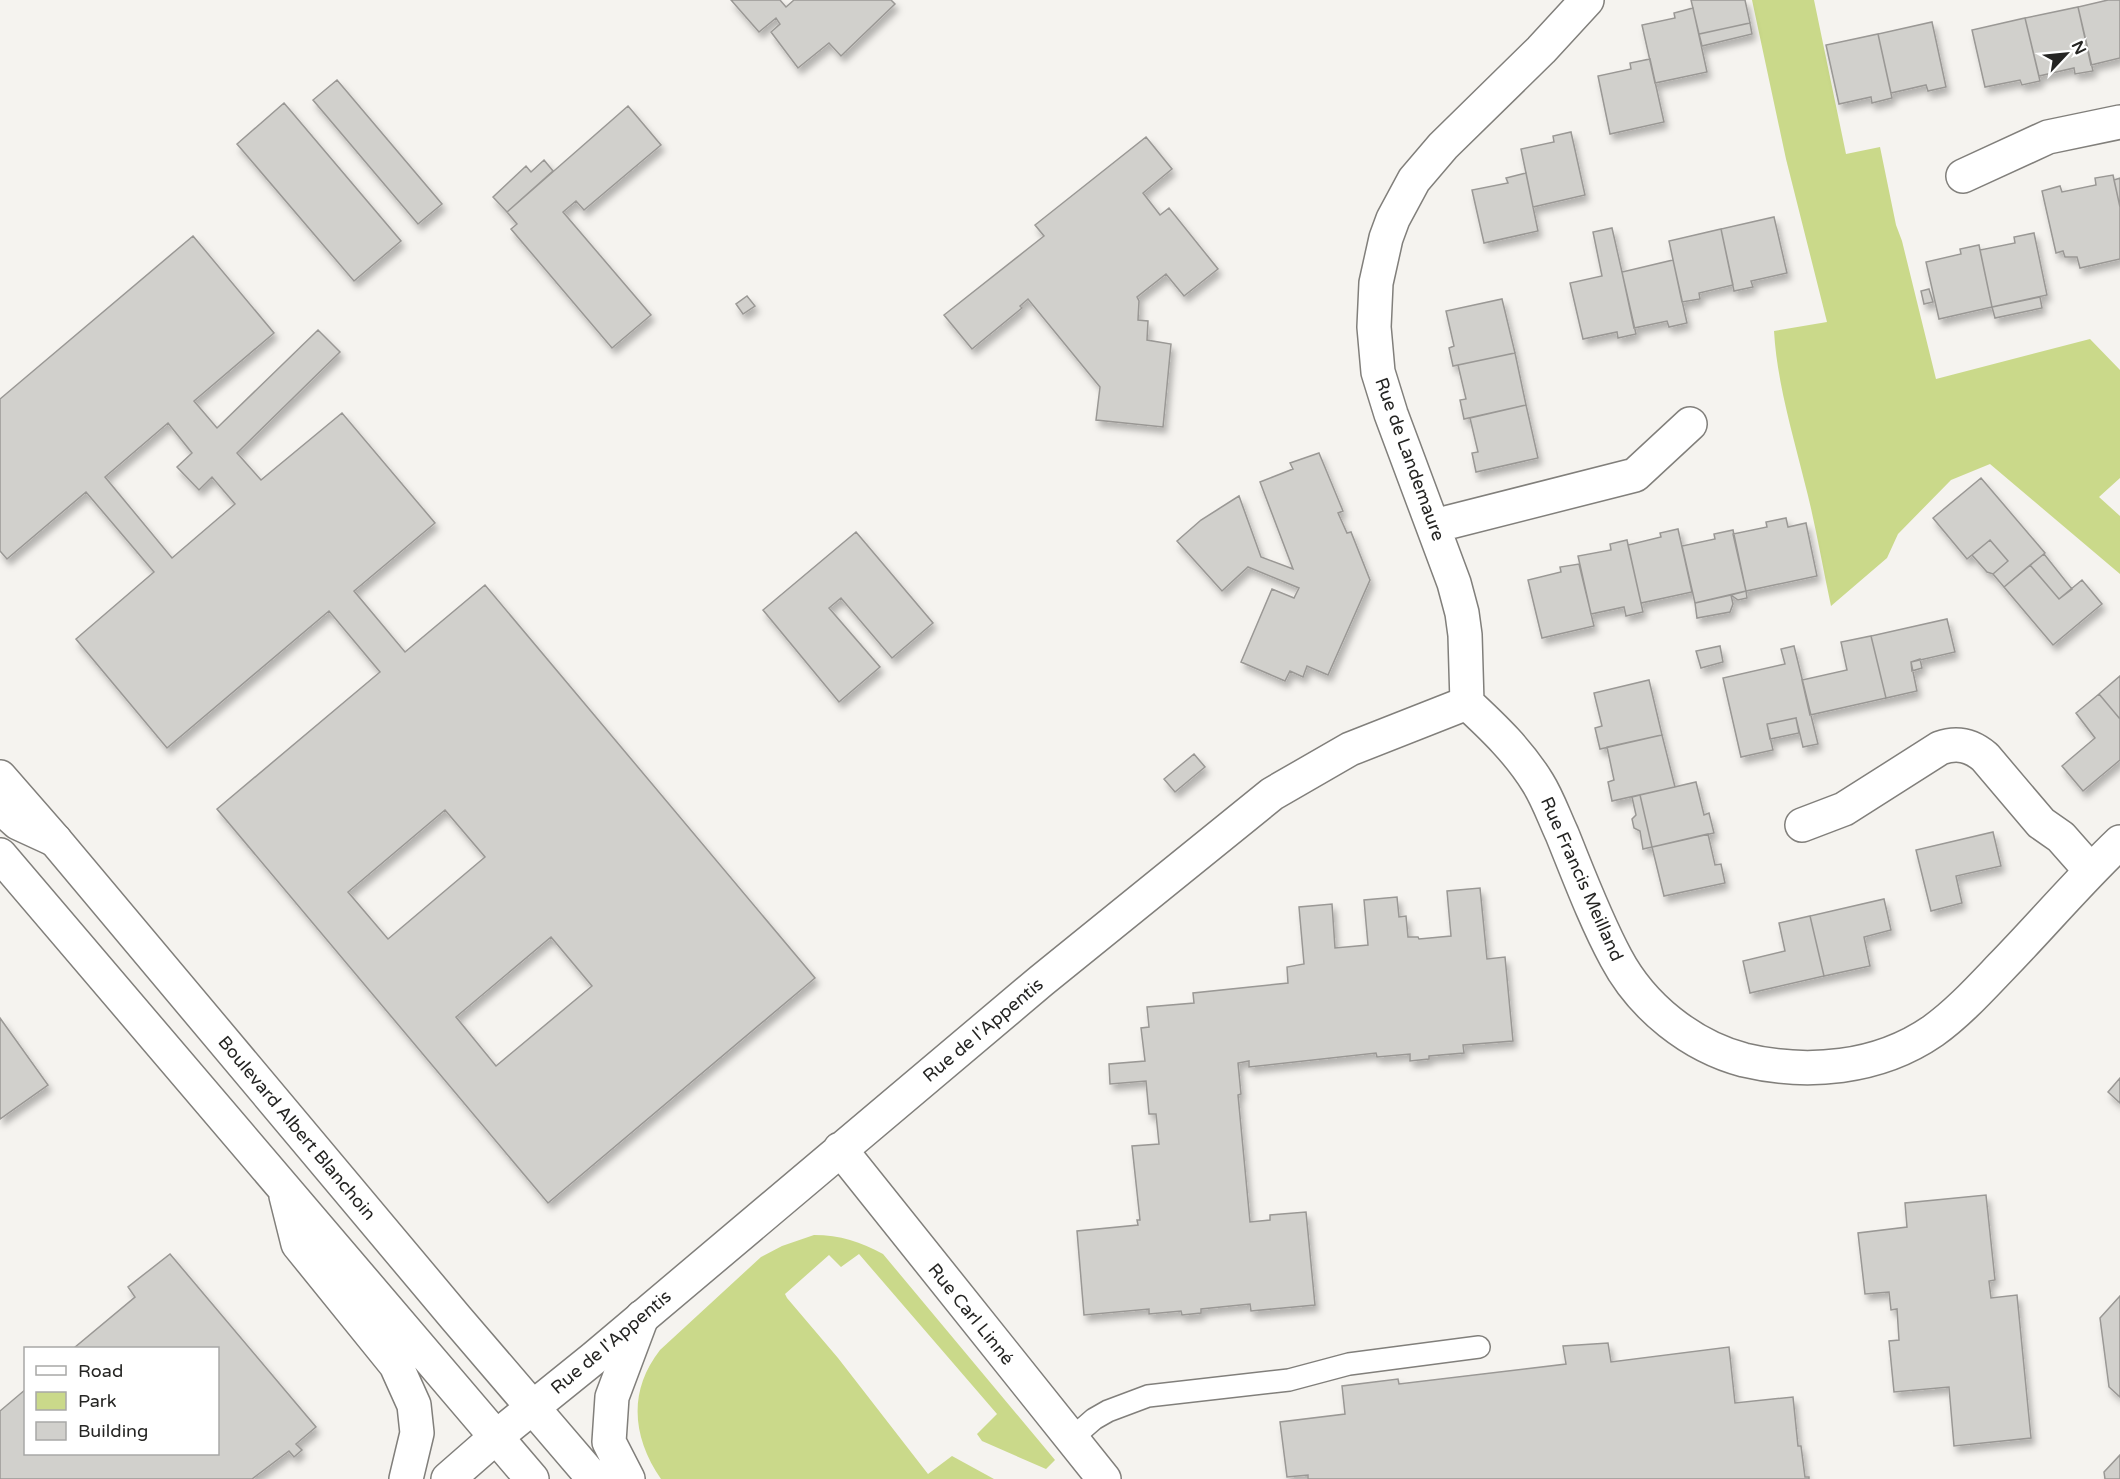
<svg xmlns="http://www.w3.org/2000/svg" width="2120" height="1479" font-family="'Varela Round',sans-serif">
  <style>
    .green { fill: #cad98a }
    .building { fill: #d1d0cc; stroke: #9a9895; stroke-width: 1.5; fill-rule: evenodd; filter: url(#shadow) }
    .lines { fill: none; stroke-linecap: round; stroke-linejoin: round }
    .lane-casing { stroke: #817f7b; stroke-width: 24 }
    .street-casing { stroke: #817f7b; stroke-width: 36 }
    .secondary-casing { stroke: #817f7b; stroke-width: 36 }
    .lane { stroke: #fff; stroke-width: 21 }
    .street { stroke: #fff; stroke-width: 33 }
    .secondary { stroke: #fff; stroke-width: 33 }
    .labels { text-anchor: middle; stroke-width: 5; stroke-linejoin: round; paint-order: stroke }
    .street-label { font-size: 18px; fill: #252523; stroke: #fff }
  </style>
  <defs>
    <filter id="shadow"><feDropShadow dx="3.5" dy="6" stdDeviation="3" flood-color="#0004"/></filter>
  </defs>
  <rect width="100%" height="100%" fill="#f5f3ef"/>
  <path class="green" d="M1752,0H1814L1846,154L1880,147L1896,225L1902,241L1936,379L2090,339L2120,370V478L2099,497L2120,516V574L1990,464L1951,480L1898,534L1887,558L1831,606C1822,564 1815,521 1804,480C1792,431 1777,382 1774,331L1827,322L1786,159Z
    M814,1235C840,1235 861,1242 883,1254L1055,1460L1046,1469L982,1441L977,1434L997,1414L859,1254L841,1267L829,1255L785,1294L787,1298L838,1358L928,1474L952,1456L994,1479H661C632,1437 628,1391 660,1350L761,1257L782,1246Z"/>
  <path class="building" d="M731,0H780L786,7L794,0H891L895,4L841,56L829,43L798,68L771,32L780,24L776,18L759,32Z
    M1691,0H1745L1750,23L1699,34Z
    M2108,0H2120V58L2091,65L2078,7Z
    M2078,7L2093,71L2075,74L2074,68L2039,76L2025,18Z
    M1693,8L1707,72L1655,83L1642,25L1675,18L1674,13Z
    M2025,18L2040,81L2022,85L2020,80L1985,87L1972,30Z
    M1932,22L1946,87L1928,91L1926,85L1891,93L1878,34Z
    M1750,23L1752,34L1702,46L1699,34Z
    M1878,34L1892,98L1872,103L1871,97L1839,104L1826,45Z
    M1650,59L1664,122L1610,134L1598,76L1631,69L1630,63Z
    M337,80L442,204L418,224L313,100Z
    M284,103L401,241L354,281L237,144Z
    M628,106L661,145L584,210L576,201L563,212L651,315L612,348L511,229L517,224L507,212Z
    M1571,132L1585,195L1533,207L1521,149L1554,142L1553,136Z
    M1146,137L1172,169L1143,193L1160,215L1169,208L1218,269L1184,296L1166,274L1137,297L1139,301L1138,320L1148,321L1147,340L1171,344L1163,427L1096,420L1100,387L1028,299L1020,306L1022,308L972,349L944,315L1044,236L1035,225Z
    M544,160L553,171L507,212L493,197L526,166L531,172Z
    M1526,173L1538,231L1484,243L1472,190L1508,183L1506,178Z
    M2113,175L2120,207V259L2080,268L2077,257H2065L2063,251L2056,253L2042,191L2060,186L2062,192L2096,185L2095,178Z
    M2120,178V207L2114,180Z
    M1774,217L1787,273L1751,281L1753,287L1734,291L1721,229Z
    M1612,228L1636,334L1618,338L1617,332L1583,339L1570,283L1602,276L1593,232Z
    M1721,229L1733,285L1699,293L1700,299L1682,302L1669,241Z
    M2034,233L2047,295L1992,307L1980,250L2015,243L2014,237Z
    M193,236L274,333L194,401L217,428L318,330L340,352L237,453L261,480L342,413L435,523L354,591L405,652L485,585L815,978L548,1203L217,809L380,672L329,611L167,748L76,639L154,572L86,492L7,559L0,551V399ZM168,423L192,453L177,467L199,490L212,477L235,504L172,558L105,477ZM445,810L485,857L388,939L348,892ZM551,937L592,986L496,1066L456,1017Z
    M1979,245L1992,307L1939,319L1926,262L1961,254L1960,249Z
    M1673,260L1687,323L1669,327L1667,321L1634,328L1622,272Z
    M1929,289L1933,302L1924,304L1921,291Z
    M747,296L755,306L743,314L736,304Z
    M2040,297L2042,308L1995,318L1992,307Z
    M1502,299L1515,353L1453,366L1449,348L1454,346L1446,311Z
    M1515,353L1526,405L1464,419L1460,400L1466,399L1458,365Z
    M1526,405L1538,458L1476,472L1472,453L1478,452L1470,418Z
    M1319,453L1343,511L1338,513L1347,533L1351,532L1370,580L1328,675L1307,666L1303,677L1290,671L1285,681L1241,662L1272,589L1294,598L1299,588L1248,567L1222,591L1177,541L1201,520L1239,496L1261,557L1293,569L1260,482L1293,469L1290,463Z
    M1981,478L2045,553L2004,587L1993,574L2008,561L1990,540L1967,559L1933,518Z
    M1786,518L1788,527L1806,523L1817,576L1746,591L1733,534L1767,527L1766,522Z
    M1678,529L1692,592L1641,603L1628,545L1661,537L1660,533Z
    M1733,530L1746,591L1695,603L1682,546L1715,539L1714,534Z
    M856,532L933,623L892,658L841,598L829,608L880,667L839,702L763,610Z
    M1627,540L1643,612L1626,616L1624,607L1591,614L1578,556L1611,550L1610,544Z
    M1990,540L2008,561L1993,574L1987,572L1972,555Z
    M2044,554L2072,589L2059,599L2030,565Z
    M1579,564L1594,626L1542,638L1528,580L1561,572L1560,567Z
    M2030,565L2059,599L2082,580L2102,604L2053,645L2004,587Z
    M1746,591L1747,598L1738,600L1731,595Z
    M1731,595L1733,604L1730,612L1697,618L1695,603Z
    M1947,619L1955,652L1911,662L1917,691L1886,698L1871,636Z
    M1871,636L1886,698L1810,715L1802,680L1847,670L1841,642Z
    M1720,646L1723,662L1701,668L1696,651Z
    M1794,646L1818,744L1803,747L1796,718L1767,724L1773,750L1741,757L1723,678L1785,664L1781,649Z
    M1920,659L1922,668L1912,671L1911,662Z
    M2120,676V719L2099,694Z
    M1649,680L1662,735L1600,749L1595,728L1602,726L1594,693Z
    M2099,694L2120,719V760L2083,791L2062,766L2095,738L2076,713Z
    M1796,718L1799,733L1770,739L1767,724Z
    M1662,735L1675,787L1612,801L1608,782L1614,780L1607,747Z
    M1194,754L1205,767L1175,792L1164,779Z
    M1696,782L1704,815L1709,813L1714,833L1652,847L1640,795Z
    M1640,795L1652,847L1643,849L1640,831L1634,828L1632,819L1636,815L1632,797Z
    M1993,832L2001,866L1956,876L1962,903L1931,911L1916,850Z
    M1708,834L1715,865L1721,864L1725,883L1664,896L1652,847Z
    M1480,888L1487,959L1505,957L1513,1041L1463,1045L1464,1053L1429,1056V1059L1410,1061V1054L1377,1057L1376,1053L1249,1067V1061L1238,1063L1241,1094L1238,1095L1250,1222L1270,1220V1215L1306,1212L1315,1305L1251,1311L1250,1304L1201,1309V1313L1182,1315L1181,1311L1149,1314V1309L1084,1315L1077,1231L1138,1225L1137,1220H1140L1132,1146L1159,1144L1156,1114H1149L1146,1081L1110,1084L1109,1064L1145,1061L1141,1028L1149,1027L1147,1007L1194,1003L1193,993L1288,983L1287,967L1304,964L1299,907L1332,904L1335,948L1368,945L1364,900L1397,897L1399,917L1406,916L1408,937H1418L1419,939L1451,936L1447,891Z
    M1884,899L1891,930L1864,937L1870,966L1824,976L1810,916Z
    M1810,916L1824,976L1750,993L1743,961L1785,951L1779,923Z
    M0,1018L48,1085L0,1119Z
    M2120,1078V1103L2108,1092Z
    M1986,1195L1995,1280L1989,1281L1991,1298L2017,1295L2031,1438L1954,1446L1949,1387L1894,1392L1889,1341L1899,1340L1897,1309L1891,1310L1889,1292L1865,1294L1858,1233L1907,1227L1905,1203Z
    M170,1254L316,1427L296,1444L302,1450L294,1457L289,1451L252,1479H0V1411L26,1389V1454H218V1348H74L135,1297L128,1287Z
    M2120,1296V1397L2109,1387L2100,1318Z
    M1608,1343L1611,1362L1729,1347L1735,1403L1793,1397L1798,1446H1801L1805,1477H1809V1479H1308V1475L1287,1477L1280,1422L1345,1414L1342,1386L1398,1379L1399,1384L1566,1364L1563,1346Z
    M2120,1455V1479H2105L2104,1472Z"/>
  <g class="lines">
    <defs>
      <path id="lane" d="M1071,1439L1094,1419L1108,1411L1148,1396L1289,1380L1349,1364L1479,1347"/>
      <path id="street" d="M1963,176L2048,137L2120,122
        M1434,526L1635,475L1690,424
        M1467,703C1494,728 1519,752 1538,783C1548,799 1554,817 1562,834C1579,876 1595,919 1616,958C1642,1007 1691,1046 1744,1060C1807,1075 1878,1069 1933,1031C1958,1013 1979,990 2001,967C2041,926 2078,882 2120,842
        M1467,703L1465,635L1462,613L1454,583L1391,414L1378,372L1374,327L1376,283L1386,238L1393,219L1414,180L1443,146L1541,50L1587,0
        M0,807L18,823L55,840
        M1802,825L1844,809L1940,748C1957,742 1971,745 1985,757L2041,823L2061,837L2091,871
        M840,1149L1104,1479
        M448,1479L496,1437L594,1358L1041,981L1272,794L1350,749L1467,703"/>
      <path id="secondary" d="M0,777L55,840L456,1318L594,1479
        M0,855L532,1479
        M286,1196L298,1244L396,1365L414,1405L417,1433L406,1479
        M628,1479L609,1442L612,1397L642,1317"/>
    </defs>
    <use href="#lane" class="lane-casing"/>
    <use href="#street" class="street-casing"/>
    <use href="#secondary" class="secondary-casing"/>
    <use href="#lane" class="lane"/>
    <use href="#street" class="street"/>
    <use href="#secondary" class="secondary"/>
  </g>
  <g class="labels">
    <g class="street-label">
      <text transform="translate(1410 459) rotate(70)" y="6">Rue de Landemaure</text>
      <text transform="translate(1582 879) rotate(66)" y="6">Rue Francis Meilland</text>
      <text transform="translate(983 1030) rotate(-40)" y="6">Rue de l'Appentis</text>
      <text transform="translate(297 1128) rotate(50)" y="6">Boulevard Albert Blanchoin</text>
      <text transform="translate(971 1314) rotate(51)" y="6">Rue Carl Linné</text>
      <text transform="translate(611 1342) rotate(-40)" y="6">Rue de l'Appentis</text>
    </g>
  </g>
  <rect x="24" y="1347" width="195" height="108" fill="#ffffff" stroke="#a8a8a7" stroke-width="1.5"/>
  <rect x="36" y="1366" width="30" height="9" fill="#ffffff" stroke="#a8a8a7" stroke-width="1.5"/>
  <text x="78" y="1377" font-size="18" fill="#252523">Road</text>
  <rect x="36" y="1392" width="30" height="18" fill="#cad98a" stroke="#a8a8a7" stroke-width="1.5"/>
  <text x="78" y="1407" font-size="18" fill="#252523">Park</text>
  <rect x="36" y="1422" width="30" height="18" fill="#d1d0cc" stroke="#a8a8a7" stroke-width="1.5"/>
  <text x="78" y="1437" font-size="18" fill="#252523">Building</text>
  <g transform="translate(2066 54) rotate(64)" stroke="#ffffff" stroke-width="4.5" paint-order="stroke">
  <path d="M0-4.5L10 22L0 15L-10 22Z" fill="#252523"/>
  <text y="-9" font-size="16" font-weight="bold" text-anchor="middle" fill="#252523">N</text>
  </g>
</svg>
